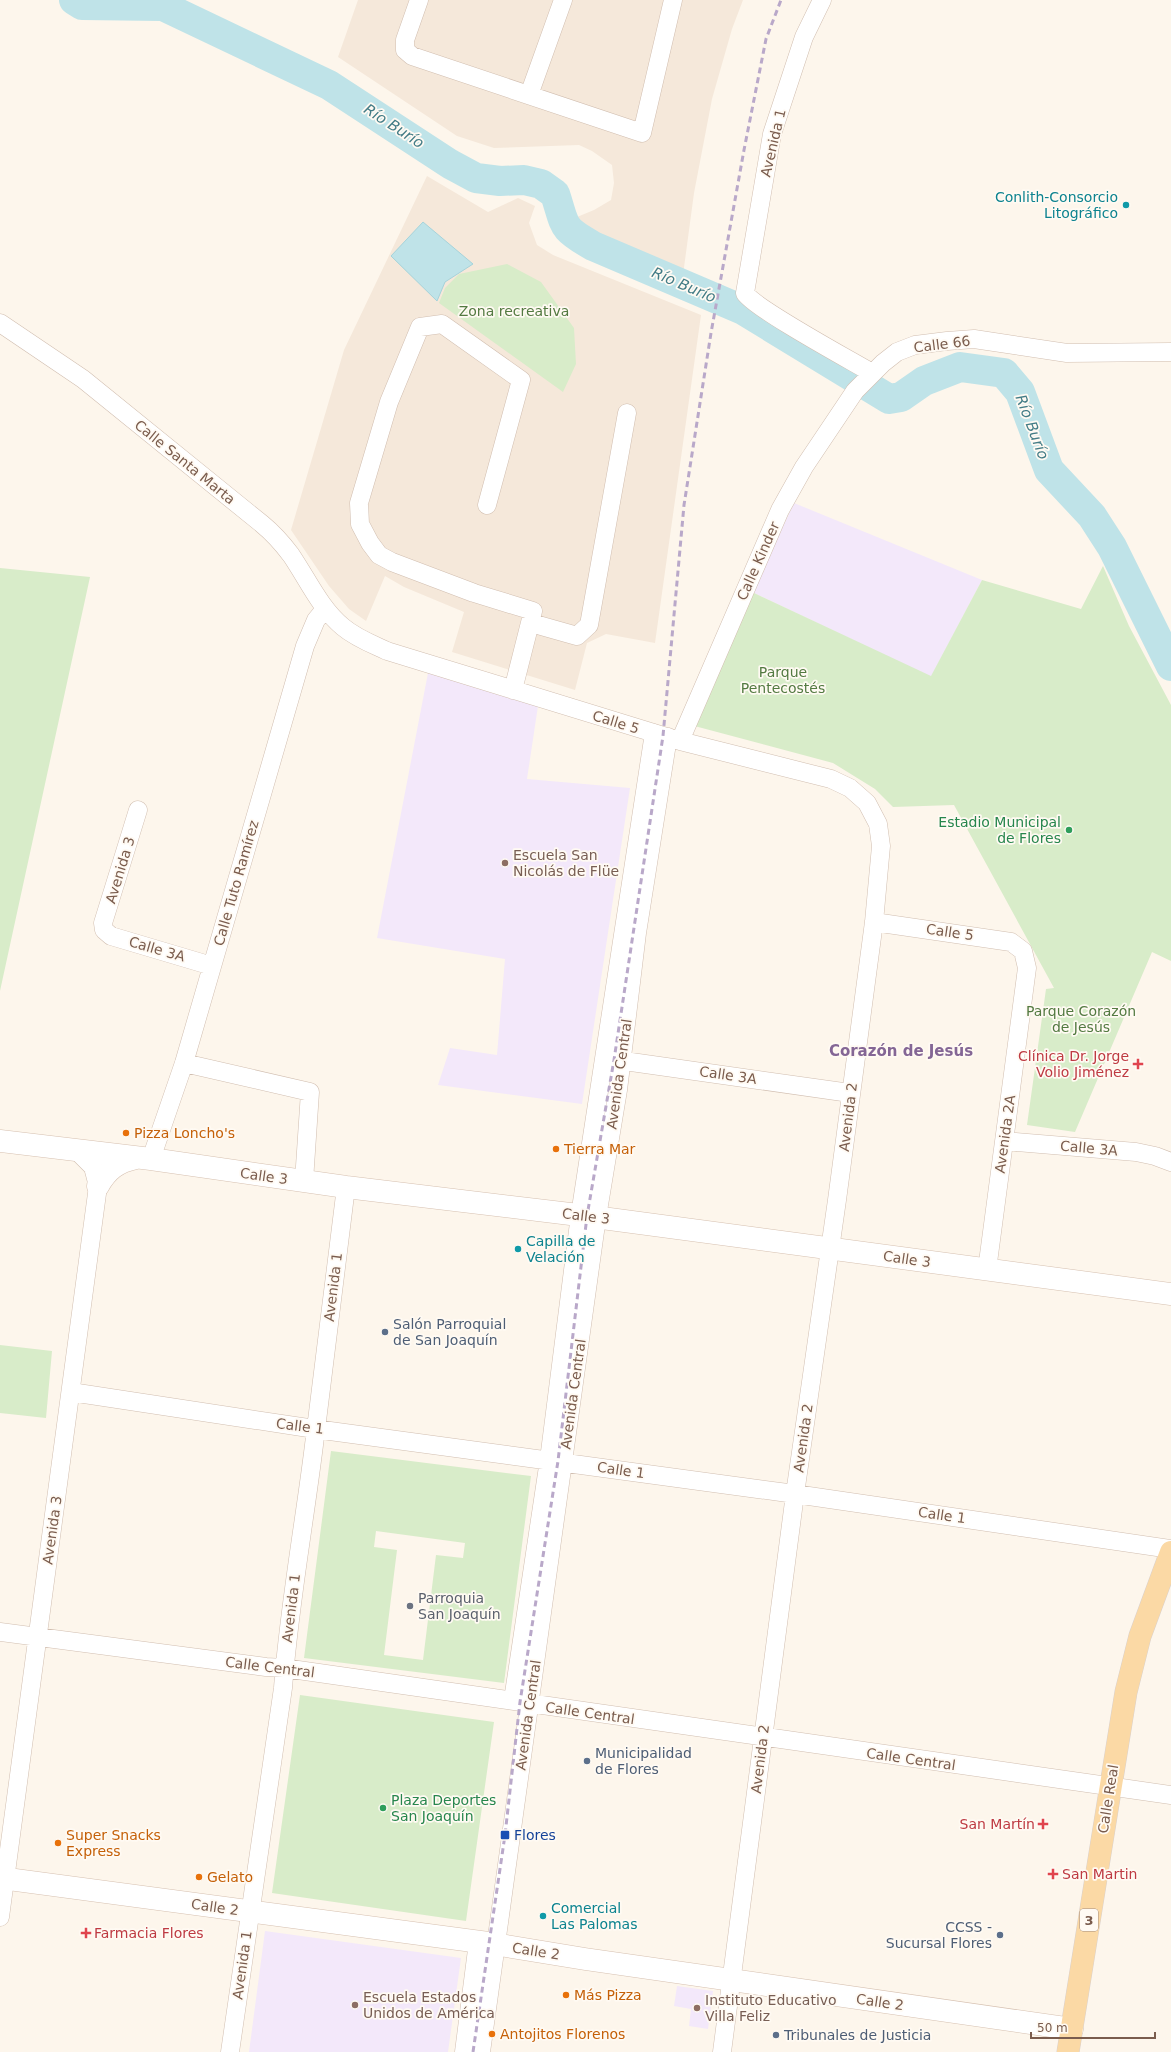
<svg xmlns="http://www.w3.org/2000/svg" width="1171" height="2052" font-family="'DejaVu Sans',sans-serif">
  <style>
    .residential { fill: #f5e8da }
    .education { fill: #f3e8fa }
    .green { fill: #d8ecc9; fill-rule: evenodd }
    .water { fill: #bfe3e8; stroke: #a5d3da }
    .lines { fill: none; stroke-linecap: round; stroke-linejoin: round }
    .river { stroke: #bfe3e8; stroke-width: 30 }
    .street-casing { stroke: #d1beb0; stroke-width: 19 }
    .secondary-casing { stroke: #d6c0b0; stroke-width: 23 }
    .primary-casing { stroke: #dad1cd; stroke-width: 23 }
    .street { stroke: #fff; stroke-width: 18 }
    .secondary { stroke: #fff; stroke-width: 22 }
    .primary { stroke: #fbd9a5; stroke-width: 22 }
    .rail { stroke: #b9a8c9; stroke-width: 3; stroke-dasharray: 6 4; stroke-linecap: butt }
    .culture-dot { fill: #0f9aa8; stroke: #fffaf3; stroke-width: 1.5 }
    .leisure-dot { fill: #2e9e5b; stroke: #fffaf3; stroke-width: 1.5 }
    .education-dot { fill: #8d6e63; stroke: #fffaf3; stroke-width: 1.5 }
    .health-dot { fill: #e0444e; stroke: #fffaf3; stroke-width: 1.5 }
    .food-dot { fill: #e8710a; stroke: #fffaf3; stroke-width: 1.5 }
    .service-dot { fill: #5c6f8a; stroke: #fffaf3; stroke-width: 1.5 }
    .worship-dot { fill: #6b7280; stroke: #fffaf3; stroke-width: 1.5 }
    .transit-dot { fill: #1a4fb4; stroke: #fffaf3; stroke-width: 1.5 }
    .labels { text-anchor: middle; stroke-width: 3.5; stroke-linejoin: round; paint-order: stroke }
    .shield { fill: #fffaf3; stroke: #a28b7f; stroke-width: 1 }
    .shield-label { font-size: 13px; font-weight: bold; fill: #7a5c4d }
    .street-label { font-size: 14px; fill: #7a5c4d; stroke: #fffaf3 }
    .culture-label { font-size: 14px; fill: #0d838f; stroke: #fffaf3; text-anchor: start }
    .park-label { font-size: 14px; fill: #537a41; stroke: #fffaf3 }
    .leisure-label { font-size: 14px; fill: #27864d; stroke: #fffaf3; text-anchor: end }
    .education-label { font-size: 14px; fill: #785e54; stroke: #fffaf3; text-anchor: start }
    .health-label { font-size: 14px; fill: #be3a42; stroke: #fffaf3; text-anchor: end }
    .food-label { font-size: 14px; fill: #c56008; stroke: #fffaf3; text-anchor: start }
    .service-label { font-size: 14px; fill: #4e5e75; stroke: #fffaf3; text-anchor: start }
    .worship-label { font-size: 14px; fill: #5b616d; stroke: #fffaf3; text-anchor: start }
    .transit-label { font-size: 14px; fill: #164399; stroke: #fffaf3; text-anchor: start }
    .water-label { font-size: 15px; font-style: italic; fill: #437c86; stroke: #fffaf3 }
    .neighbourhood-label { font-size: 15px; font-weight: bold; fill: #846695; stroke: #fffaf3 }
  </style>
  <rect width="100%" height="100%" fill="#fdf6ec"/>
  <path class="residential" d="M358,0H743L732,29L712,99L694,193L683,275L591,238L578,226L577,217L594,210L611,200L614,183L612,165L592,151L579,145L494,148L457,136L338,57Z
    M427,176L488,212L518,198L535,206L529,223L537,245L553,255L701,315L655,643L606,634L587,643L575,690L452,652L464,612L404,587L385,576L366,621L349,609L329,586L291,530L344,350Z"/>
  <path class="education" d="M794,503L982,580L931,677L752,592Z
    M428,673L538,706L527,779L630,788L582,1104L438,1085L450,1048L497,1055L505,959L377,938Z
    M265,1931L461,1958L448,2052H249Z
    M677,1986L713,1991L708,2029L689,2026L691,2009L674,2006Z"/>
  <path class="green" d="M507,264L541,282L574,328L576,364L563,392L439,303L445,288L459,274Z
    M1103,566L1129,626L1171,705V961L1152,952L1075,1132L1027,1125L1046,989L1054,988L954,805L893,807L875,789L833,763L687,724L752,592L931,676L982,580L1081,609Z
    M0,568L90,577L0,991Z
    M0,1345L52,1351L46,1418L0,1413Z
    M331,1451L531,1476L504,1683L304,1658ZM376,1531L465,1543L463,1558L436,1555L423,1660L384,1655L397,1550L374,1547Z
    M300,1695L494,1722L466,1921L272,1893Z"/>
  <path class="water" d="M423,222L473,264L445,282L437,301L391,256Z"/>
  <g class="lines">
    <path class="river" d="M74,0L82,5L163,6L329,85L450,164L476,178L500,181L524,180L541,184L555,194C566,227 560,227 593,246L743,310L889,399L901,397L924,381L960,367L1004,373L1020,392L1049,470L1092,516L1112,547L1171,666"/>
    <defs>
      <path id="street" d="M419,0L405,40V50L412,56L642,133L673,0
        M822,0L804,37L772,134L745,293C754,308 850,360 872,373
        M529,95L563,0
        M0,323L83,379L262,524C273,533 282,543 291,555C308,580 320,608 343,627C356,638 372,644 387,651L680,741L831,779L850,788L867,803L878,824L881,846L874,922L837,1200L795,1494L722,2052
        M487,505L521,380L442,324L420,327L389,402L359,503L360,524L370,543L379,555L392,562L474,593L533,611L513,690
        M531,623L577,636L589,625L627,413
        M680,741L780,510L804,467L855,391L883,363L897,352L915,345L947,341L974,339L1067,353L1171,352
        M138,810L103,923L104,930L111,936L212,966
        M874,922L1011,942L1023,951L1027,968L987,1270
        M610,1059L850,1093
        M184,1063L310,1092L304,1181
        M1005,1141L1136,1152L1155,1156L1171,1162
        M151,1159L184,1063L305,646L316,620L325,609
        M71,1392L315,1429L795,1494L1171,1549
        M0,1632L266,1667L284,1668L1171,1795
        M513,1700L549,1460L580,1215L654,733
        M0,1917L98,1186L93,1167L76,1150
        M230,2052L283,1688C289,1606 304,1526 314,1445C324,1359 335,1273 346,1187
        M464,2052L478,1942
        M481,2052L597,1217L618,1090L637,933L668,737"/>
      <path id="secondary" d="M0,1141L151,1159L346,1187L587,1216L1171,1294
        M98,1186C107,1170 117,1162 136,1158
        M0,1878L488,1943L585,1959L1072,2029"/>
      <path id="primary" d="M1068,2052L1126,1692L1140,1636L1171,1552"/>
    </defs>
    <use href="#street" class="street-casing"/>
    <use href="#secondary" class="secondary-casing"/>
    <use href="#primary" class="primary-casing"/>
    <use href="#street" class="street"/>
    <use href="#secondary" class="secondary"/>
    <use href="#primary" class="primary"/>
    <path class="rail" d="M473,2052L505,1835L520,1702L558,1461L587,1216L614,1060L663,736L684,505L711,333L744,150L766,39L781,0"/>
  </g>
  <g class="culture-dot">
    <circle cx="1126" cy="205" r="4"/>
    <circle cx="518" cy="1249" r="4"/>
    <circle cx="543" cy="1916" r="4"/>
  </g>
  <g class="leisure-dot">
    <circle cx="1069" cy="830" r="4"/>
    <circle cx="383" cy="1808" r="4"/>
  </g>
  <g class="education-dot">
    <circle cx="505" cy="863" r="4"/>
    <circle cx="355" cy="2005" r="4"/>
    <circle cx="697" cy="2008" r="4"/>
  </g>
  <g class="health-dot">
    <path d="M1136 1058h4v4h4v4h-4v4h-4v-4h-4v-4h4z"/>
    <path d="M1041 1818h4v4h4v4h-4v4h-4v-4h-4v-4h4z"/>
    <path d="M1051 1868h4v4h4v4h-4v4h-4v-4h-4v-4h4z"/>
    <path d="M84 1927h4v4h4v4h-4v4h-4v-4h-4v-4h4z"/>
  </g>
  <g class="food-dot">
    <circle cx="126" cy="1133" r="4"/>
    <circle cx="556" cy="1149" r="4"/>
    <circle cx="58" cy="1843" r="4"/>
    <circle cx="199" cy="1877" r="4"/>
    <circle cx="566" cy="1995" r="4"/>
    <circle cx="492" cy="2034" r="4"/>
  </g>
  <g class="service-dot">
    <circle cx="385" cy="1332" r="4"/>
    <circle cx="587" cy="1761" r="4"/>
    <circle cx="1000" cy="1935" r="4"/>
    <circle cx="776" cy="2035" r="4"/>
  </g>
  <circle class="worship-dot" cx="410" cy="1606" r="4"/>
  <rect class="transit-dot" x="500" y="1830" width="10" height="10" rx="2"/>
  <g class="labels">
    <rect class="shield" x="1080" y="1909" width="18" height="22" rx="3"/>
    <g class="shield-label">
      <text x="1089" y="1925">3</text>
    </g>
    <g class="street-label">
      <text transform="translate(773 143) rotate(-77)" y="5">Avenida 1</text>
      <text transform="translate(942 344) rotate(-7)" y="5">Calle 66</text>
      <text transform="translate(185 462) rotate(39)" y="5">Calle Santa Marta</text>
      <text transform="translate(758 561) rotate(-66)" y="5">Calle Kinder</text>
      <text transform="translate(616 722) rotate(17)" y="5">Calle 5</text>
      <text transform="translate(120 870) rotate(-73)" y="5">Avenida 3</text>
      <text transform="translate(236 883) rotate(-74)" y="5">Calle Tuto Ramírez</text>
      <text transform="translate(950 932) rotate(8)" y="5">Calle 5</text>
      <text transform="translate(157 949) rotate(16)" y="5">Calle 3A</text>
      <text transform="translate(619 1074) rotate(-82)" y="5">Avenida Central</text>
      <text transform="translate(728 1075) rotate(8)" y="5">Calle 3A</text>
      <text transform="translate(848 1117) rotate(-83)" y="5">Avenida 2</text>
      <text transform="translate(1005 1134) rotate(-82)" y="5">Avenida 2A</text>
      <text transform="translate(1089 1148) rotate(5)" y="5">Calle 3A</text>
      <text transform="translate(264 1176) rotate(8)" y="5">Calle 3</text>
      <text transform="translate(586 1216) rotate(7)" y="5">Calle 3</text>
      <text transform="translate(907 1259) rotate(8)" y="5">Calle 3</text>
      <text transform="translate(333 1287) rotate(-83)" y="5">Avenida 1</text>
      <text transform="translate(573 1394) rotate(-82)" y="5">Avenida Central</text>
      <text transform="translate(300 1426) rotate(7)" y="5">Calle 1</text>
      <text transform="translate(803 1438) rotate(-82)" y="5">Avenida 2</text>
      <text transform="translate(621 1470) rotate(8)" y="5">Calle 1</text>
      <text transform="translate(942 1515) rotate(8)" y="5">Calle 1</text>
      <text transform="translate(52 1530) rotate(-82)" y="5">Avenida 3</text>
      <text transform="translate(291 1608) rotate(-83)" y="5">Avenida 1</text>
      <text transform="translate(270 1667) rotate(7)" y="5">Calle Central</text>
      <text transform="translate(590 1713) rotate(8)" y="5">Calle Central</text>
      <text transform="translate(528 1715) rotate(-82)" y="5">Avenida Central</text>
      <text transform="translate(760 1759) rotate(-83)" y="5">Avenida 2</text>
      <text transform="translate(911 1759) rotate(8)" y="5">Calle Central</text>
      <text transform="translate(1108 1799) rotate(-81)" y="5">Calle Real</text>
      <text transform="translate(215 1907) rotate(8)" y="5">Calle 2</text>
      <text transform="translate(536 1951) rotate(9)" y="5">Calle 2</text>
      <text transform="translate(242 1965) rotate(-82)" y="5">Avenida 1</text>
      <text transform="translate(880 2002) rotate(8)" y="5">Calle 2</text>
    </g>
    <g class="culture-label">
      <text x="1118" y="202" text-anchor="end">Conlith-Consorcio<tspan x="1118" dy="16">Litográfico</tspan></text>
      <text x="526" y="1246">Capilla de<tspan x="526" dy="16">Velación</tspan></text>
      <text x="551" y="1913">Comercial<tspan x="551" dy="16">Las Palomas</tspan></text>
    </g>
    <g class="park-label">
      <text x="514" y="316">Zona recreativa</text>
      <text x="783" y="677">Parque<tspan x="783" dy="16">Pentecostés</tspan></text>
      <text x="1081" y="1016">Parque Corazón<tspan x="1081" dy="16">de Jesús</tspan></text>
    </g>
    <g class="leisure-label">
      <text x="1061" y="827">Estadio Municipal<tspan x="1061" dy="16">de Flores</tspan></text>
      <text x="391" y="1805" text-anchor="start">Plaza Deportes<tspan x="391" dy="16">San Joaquín</tspan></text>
    </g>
    <g class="education-label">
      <text x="513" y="860">Escuela San<tspan x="513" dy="16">Nicolás de Flüe</tspan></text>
      <text x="363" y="2002">Escuela Estados<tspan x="363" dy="16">Unidos de América</tspan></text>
      <text x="705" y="2005">Instituto Educativo<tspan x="705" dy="16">Villa Feliz</tspan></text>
    </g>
    <g class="health-label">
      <text x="1129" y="1061">Clínica Dr. Jorge<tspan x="1129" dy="16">Volio Jiménez</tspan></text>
      <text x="1035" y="1829">San Martín</text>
      <text x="1062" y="1879" text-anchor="start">San Martin</text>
      <text x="94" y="1938" text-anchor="start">Farmacia Flores</text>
    </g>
    <g class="food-label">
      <text x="134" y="1138">Pizza Loncho's</text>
      <text x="564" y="1154">Tierra Mar</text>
      <text x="66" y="1840">Super Snacks<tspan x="66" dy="16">Express</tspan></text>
      <text x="207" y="1882">Gelato</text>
      <text x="574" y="2000">Más Pizza</text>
      <text x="500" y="2039">Antojitos Florenos</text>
    </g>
    <g class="service-label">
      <text x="393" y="1329">Salón Parroquial<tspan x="393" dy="16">de San Joaquín</tspan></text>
      <text x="595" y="1758">Municipalidad<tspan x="595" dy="16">de Flores</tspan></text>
      <text x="992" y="1932" text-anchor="end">CCSS -<tspan x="992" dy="16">Sucursal Flores</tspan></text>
      <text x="784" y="2040">Tribunales de Justicia</text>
    </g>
    <g class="worship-label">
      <text x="418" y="1603">Parroquia<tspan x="418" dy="16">San Joaquín</tspan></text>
    </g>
    <g class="transit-label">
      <text x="514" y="1840">Flores</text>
    </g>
    <g class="water-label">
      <text transform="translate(394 126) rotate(33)" y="5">Río Burío</text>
      <text transform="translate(684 285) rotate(23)" y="5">Río Burío</text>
      <text transform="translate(1032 427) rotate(69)" y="5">Río Burío</text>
    </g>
    <g class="neighbourhood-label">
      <text x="901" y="1056">Corazón de Jesús</text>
    </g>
  </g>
  <path d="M1031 2032v6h124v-6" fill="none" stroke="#7a5c4d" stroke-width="2"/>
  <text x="1037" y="2032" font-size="12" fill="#7a5c4d" stroke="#fffaf3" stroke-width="3" paint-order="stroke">50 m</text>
</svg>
